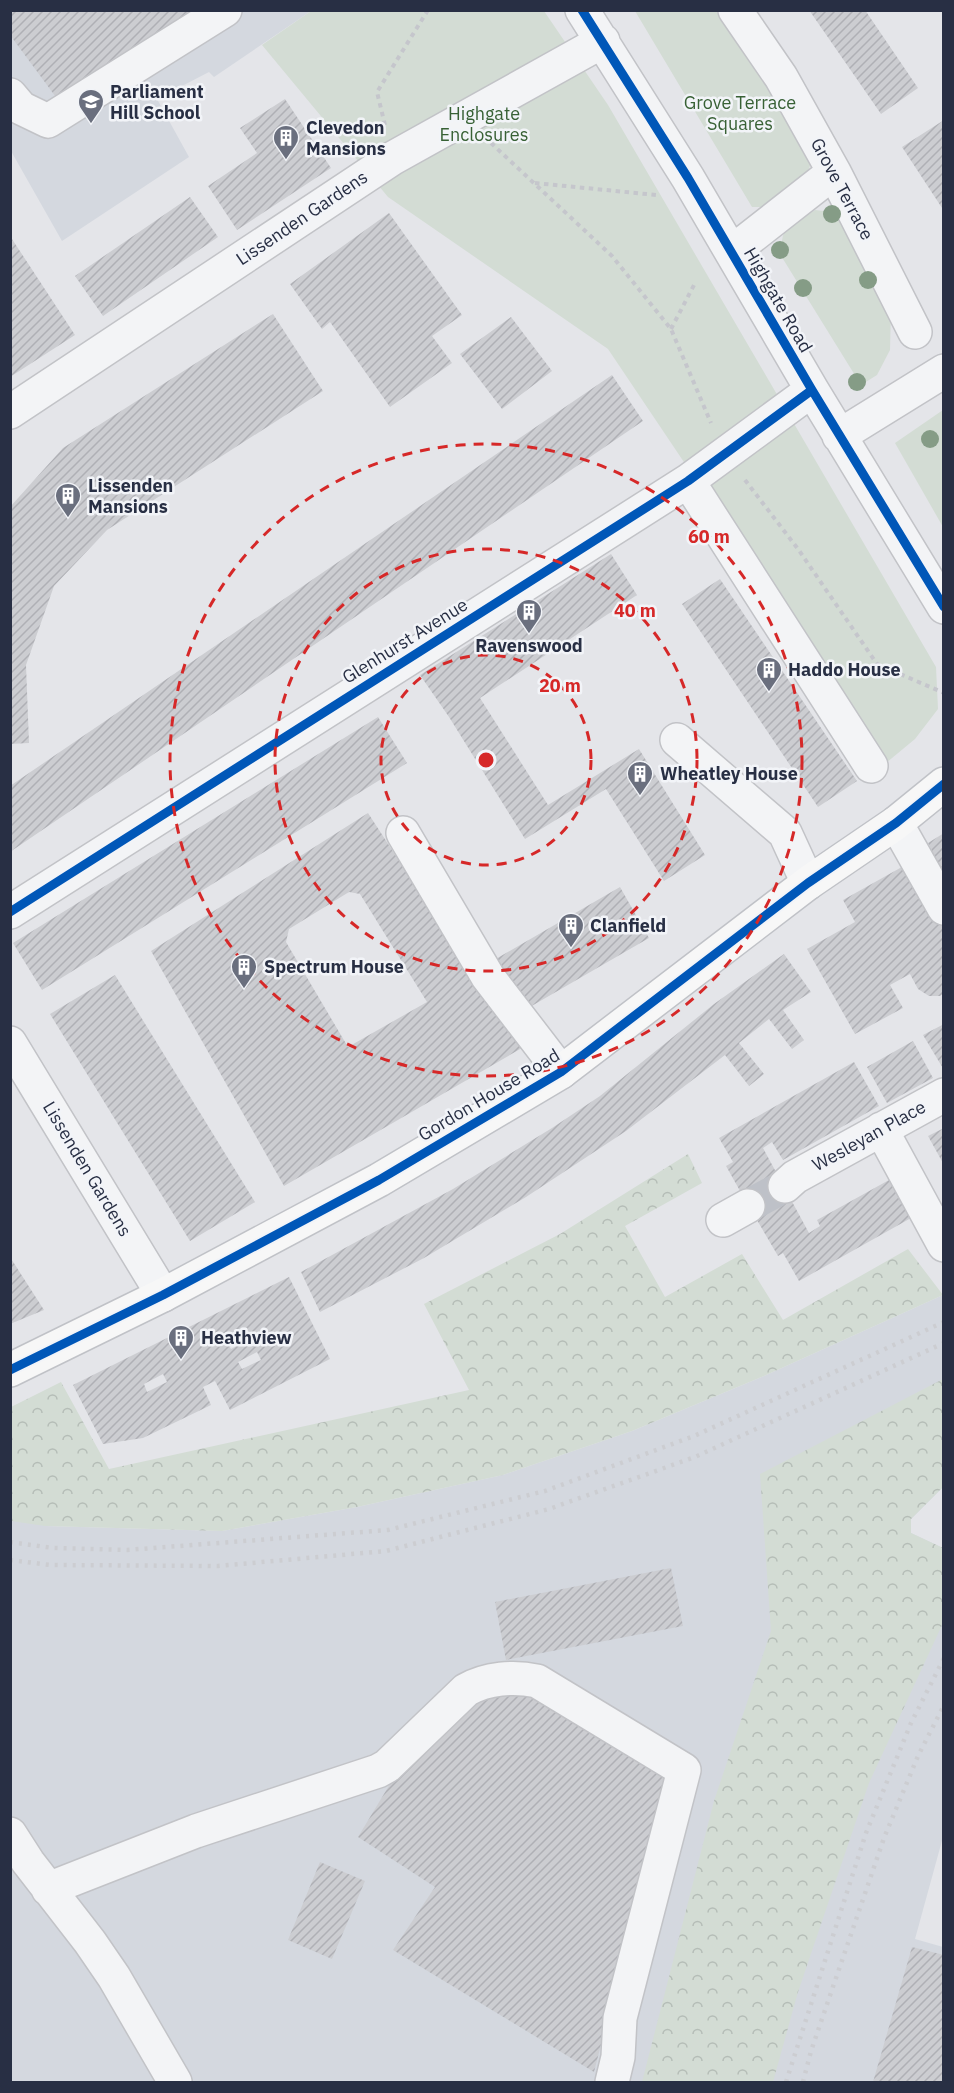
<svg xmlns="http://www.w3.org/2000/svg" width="954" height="2093" font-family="'IBM Plex Sans',sans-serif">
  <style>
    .built { fill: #d4d8df }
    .green { fill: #d3dcd4 }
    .forest { fill: url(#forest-crowns) }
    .building { fill: url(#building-hatch); fill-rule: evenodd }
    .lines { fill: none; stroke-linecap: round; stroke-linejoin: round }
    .minor-tunnel { stroke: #bec1c8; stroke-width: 33; stroke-dasharray: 33 16; stroke-linecap: butt }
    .minor-casing { stroke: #c2c3c7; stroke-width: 36 }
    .major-casing { stroke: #c0c2c7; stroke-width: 36 }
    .path { stroke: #c5c6cc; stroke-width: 4; stroke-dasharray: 4.5 4.5; stroke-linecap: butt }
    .minor { stroke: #f3f4f6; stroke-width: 33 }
    .major { stroke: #f7f7f7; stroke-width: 33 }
    .rail { stroke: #cccdd1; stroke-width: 4.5; stroke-dasharray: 3 6; stroke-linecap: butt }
    .cycleway-casing { stroke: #f2f4f8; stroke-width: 13 }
    .cycleway { stroke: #0057b8; stroke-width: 9 }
    .tree { fill: #859c86 }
    .ring { fill: none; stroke: #d62828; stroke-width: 3; stroke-dasharray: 10 8 }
    .labels { text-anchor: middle; stroke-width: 5; stroke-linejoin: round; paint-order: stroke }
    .poi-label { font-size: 18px; font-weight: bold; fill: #282f44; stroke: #f2f4f8; text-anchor: start }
    .park-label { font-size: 18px; fill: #386135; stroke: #f2f4f8 }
    .street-label { font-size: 18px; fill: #282f44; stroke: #f2f4f8 }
    .centre { fill: #d62828; stroke: #f2f4f8; stroke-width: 3 }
    .ring-label { font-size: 18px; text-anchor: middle; font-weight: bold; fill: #d62828; stroke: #f2f4f8; stroke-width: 5; stroke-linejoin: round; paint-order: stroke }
  </style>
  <defs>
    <pattern id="forest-crowns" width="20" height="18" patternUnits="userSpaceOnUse" patternTransform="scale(1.5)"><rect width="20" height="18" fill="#d3dcd4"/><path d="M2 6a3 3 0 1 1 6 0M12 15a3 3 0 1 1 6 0" fill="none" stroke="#b5bdb7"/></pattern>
    <pattern id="building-hatch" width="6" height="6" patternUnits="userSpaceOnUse" patternTransform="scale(1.5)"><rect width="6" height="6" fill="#cccdd1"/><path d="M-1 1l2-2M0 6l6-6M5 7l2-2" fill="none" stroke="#afb0b5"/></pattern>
  </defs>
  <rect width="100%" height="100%" fill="#e4e5e9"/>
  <path class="built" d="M10,11H311L214,77L209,72L157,99L189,157L62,241L11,151Z
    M943,1295V1487L911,1519V1533L943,1548V1837L915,1939L943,1947V2082H11L10,1448L45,1526L222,1531L357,1507L503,1475L632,1431L764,1376Z"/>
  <path class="green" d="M311,11H544L608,105L936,667L938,709L915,739L886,763L608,349L388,197L262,45Z
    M635,11H716L770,90L811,163L806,177L769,207H752Z
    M815,210L832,212L843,219L891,311L890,350L877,375L861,385L783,259C778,226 789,226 815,210Z
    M943,410V527L895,443Z"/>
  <path class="forest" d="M688,1154L702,1183L625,1226L665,1297L742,1254L783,1320L908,1249L943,1295L764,1376L632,1431L503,1475L357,1507L222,1531L45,1526L11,1521V1407L61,1382L109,1469L469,1390L424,1304L560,1234Z
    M943,1379V1487L911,1519V1533L943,1548V1623L869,1783L798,1992L773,2082H642L714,1801L771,1631L760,1474Z"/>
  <path class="building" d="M10,10H191L61,104L10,35Z
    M809,10H865L918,88L881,114Z
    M285,99L331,168L237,230L208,186L257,153L240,128Z
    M944,120V211L902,147Z
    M190,197L218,237L103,316L75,276Z
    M389,213L462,315L432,336L452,363L390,407L330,322L322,329L290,284Z
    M10,236L75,335L10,377Z
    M273,314L323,391L107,530L54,586L26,665L29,743L10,744V507L63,448Z
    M511,317L552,371L502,409L460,354Z
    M612,375L643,421L10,852V786Z
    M611,554L637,595L480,698L548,805L639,749L705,855L664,881L606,789L525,839L449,717L420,675Z
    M720,579L857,781L818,807L682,604Z
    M378,717L407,763L42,990L13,943Z
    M368,813L476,979L534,1041L284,1186L151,951ZM349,892L360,894L427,1002L348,1047L286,942L289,929Z
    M944,833V867L941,869L928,843Z
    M909,863L944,924V993L940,996H929L918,989L910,974L890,985L903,1008L855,1034L807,949L855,922L843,900Z
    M620,887L649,938L523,1011L494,960Z
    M784,954L811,992L783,1010L804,1040L792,1049L769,1019L739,1043L764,1074L749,1086L725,1055L626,1131L526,1197L424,1258L320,1312L301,1272L453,1189L552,1128L600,1096L714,1004Z
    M115,975L255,1202L190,1241L50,1014Z
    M944,1024V1070L923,1035Z
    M913,1041L933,1078L887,1103L867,1067Z
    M854,1062L879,1106L783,1160L772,1142L763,1148L809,1233L820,1226L817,1220L889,1180L911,1218L799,1281L783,1253L778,1256L744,1198L726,1166L733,1162L719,1138Z
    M944,1128V1165L928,1136Z
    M10,1257L44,1310L10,1324Z
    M289,1277L330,1359L230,1410L215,1381L203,1387L211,1405L143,1438L103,1444L73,1385ZM247,1332L251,1339L231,1349L227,1342ZM257,1352L261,1360L242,1369L238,1362ZM163,1374L167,1382L147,1392L144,1384Z
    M671,1568L683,1626L506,1660L495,1602Z
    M542,1694L670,1775L594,2072L393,1950L435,1887L358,1837L390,1784L474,1698Z
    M320,1862L365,1881L332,1959L288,1940Z
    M912,1947L944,1955V2082H873Z"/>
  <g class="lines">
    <path class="minor-tunnel" d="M748,1206L785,1186"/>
    <defs>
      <path id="minor" d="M582,10L688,178L812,390L944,607
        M735,10L781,77L834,172L915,332
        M10,95L21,108L48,121L225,10
        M732,252L834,172
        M10,412L393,158L603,41
        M839,436L944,371
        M688,481L871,766
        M677,740L785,833L808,883
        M896,823L944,908
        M403,833L488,977L561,1072
        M10,912L688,481L812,390
        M10,1043L163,1295
        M881,1129L944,1245
        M785,1186L795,1177L944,1095
        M723,1220L748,1206
        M10,1834L28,1862L90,1942L114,1977L175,2082
        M48,1889L196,1831L378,1771L387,1766L466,1690C487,1678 514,1676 537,1681L684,1770L620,2018L618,2057L612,2082"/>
      <path id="major" d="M10,1370L163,1295L379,1180L561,1072L808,883L896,823L944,784"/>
    </defs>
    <use href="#minor" class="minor-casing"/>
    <use href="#major" class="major-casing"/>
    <path class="path" d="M385,125L377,92L428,10
      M491,143L612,256L671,329L711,423
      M535,183L656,195L658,193
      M671,329L694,285
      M745,480L798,549L877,664L944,693"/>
    <use href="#minor" class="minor"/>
    <use href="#major" class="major"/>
    <path class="rail" d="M10,1542L53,1548L127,1550L388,1530L545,1491L694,1436L944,1322
      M10,1560L50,1565L218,1566L386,1551L549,1509L695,1457L944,1343
      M786,2082L866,1833L911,1723L944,1658
      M803,2082L811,2051L884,1838L918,1756L944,1705"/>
    <defs>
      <path id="cycleway" d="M582,10L688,178L812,390L944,607
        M10,912L688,481L812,390
        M10,1370L163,1295L379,1180L561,1072L808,883L896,823L944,784"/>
    </defs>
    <use href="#cycleway" class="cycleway-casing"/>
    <use href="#cycleway" class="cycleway"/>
  </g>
  <g class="tree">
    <circle cx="832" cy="214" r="9"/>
    <circle cx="780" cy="250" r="9"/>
    <circle cx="868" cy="280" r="9"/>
    <circle cx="803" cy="288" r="9"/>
    <circle cx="857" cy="382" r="9"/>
    <circle cx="930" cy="439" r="9"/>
  </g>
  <g class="ring">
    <circle cx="486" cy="760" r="105"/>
    <circle cx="486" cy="760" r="211"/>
    <circle cx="486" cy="760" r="316"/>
  </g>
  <defs>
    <symbol id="school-pin" viewBox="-11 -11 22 30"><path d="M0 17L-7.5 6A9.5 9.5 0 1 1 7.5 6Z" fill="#6a6f7e" stroke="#f2f4f8"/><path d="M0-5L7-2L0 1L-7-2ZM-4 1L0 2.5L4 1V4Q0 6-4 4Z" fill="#fff"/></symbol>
    <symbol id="building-pin" viewBox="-11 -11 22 30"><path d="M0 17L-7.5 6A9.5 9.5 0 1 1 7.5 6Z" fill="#6a6f7e" stroke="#f2f4f8"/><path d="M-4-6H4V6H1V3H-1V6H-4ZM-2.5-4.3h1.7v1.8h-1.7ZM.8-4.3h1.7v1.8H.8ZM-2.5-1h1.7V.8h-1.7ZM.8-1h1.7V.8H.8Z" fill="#fff"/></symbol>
  </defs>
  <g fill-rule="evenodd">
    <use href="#school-pin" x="76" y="87" width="30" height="40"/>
    <use href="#building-pin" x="271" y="123" width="30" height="40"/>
    <use href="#building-pin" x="53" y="481" width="30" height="40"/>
    <use href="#building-pin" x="514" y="597" width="30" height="40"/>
    <use href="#building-pin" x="754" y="655" width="30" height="40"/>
    <use href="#building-pin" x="625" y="759" width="30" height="40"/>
    <use href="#building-pin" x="556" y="911" width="30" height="40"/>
    <use href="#building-pin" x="229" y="952" width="30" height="40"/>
    <use href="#building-pin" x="166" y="1323" width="30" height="40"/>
  </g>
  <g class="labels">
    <g class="poi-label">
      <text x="110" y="98">Parliament<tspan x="110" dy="21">Hill School</tspan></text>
      <text x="306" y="134">Clevedon<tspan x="306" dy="21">Mansions</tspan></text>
      <text x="88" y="492">Lissenden<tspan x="88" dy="21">Mansions</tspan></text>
      <text x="529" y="652" text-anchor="middle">Ravenswood</text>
      <text x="788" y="676">Haddo House</text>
      <text x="660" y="780">Wheatley House</text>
      <text x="590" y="932">Clanfield</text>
      <text x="264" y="973">Spectrum House</text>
      <text x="201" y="1344">Heathview</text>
    </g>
    <g class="park-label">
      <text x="740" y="109">Grove Terrace<tspan x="740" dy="21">Squares</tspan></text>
      <text x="484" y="120">Highgate<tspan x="484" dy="21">Enclosures</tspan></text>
    </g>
    <g class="street-label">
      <text transform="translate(842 189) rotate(62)" y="6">Grove Terrace</text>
      <text transform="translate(302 218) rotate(-34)" y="6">Lissenden Gardens</text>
      <text transform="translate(778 300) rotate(60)" y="6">Highgate Road</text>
      <text transform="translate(405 641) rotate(-32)" y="6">Glenhurst Avenue</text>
      <text transform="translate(489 1095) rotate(-31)" y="6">Gordon House Road</text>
      <text transform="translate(869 1136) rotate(-29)" y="6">Wesleyan Place</text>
      <text transform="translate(87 1169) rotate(59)" y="6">Lissenden Gardens</text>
    </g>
  </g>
  <circle cx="486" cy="760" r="9" class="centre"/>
  <g class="ring-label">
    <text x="709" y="543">60 m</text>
    <text x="635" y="617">40 m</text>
    <text x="560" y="692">20 m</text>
  </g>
  <rect width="954" height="2093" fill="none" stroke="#282f44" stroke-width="24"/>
</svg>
